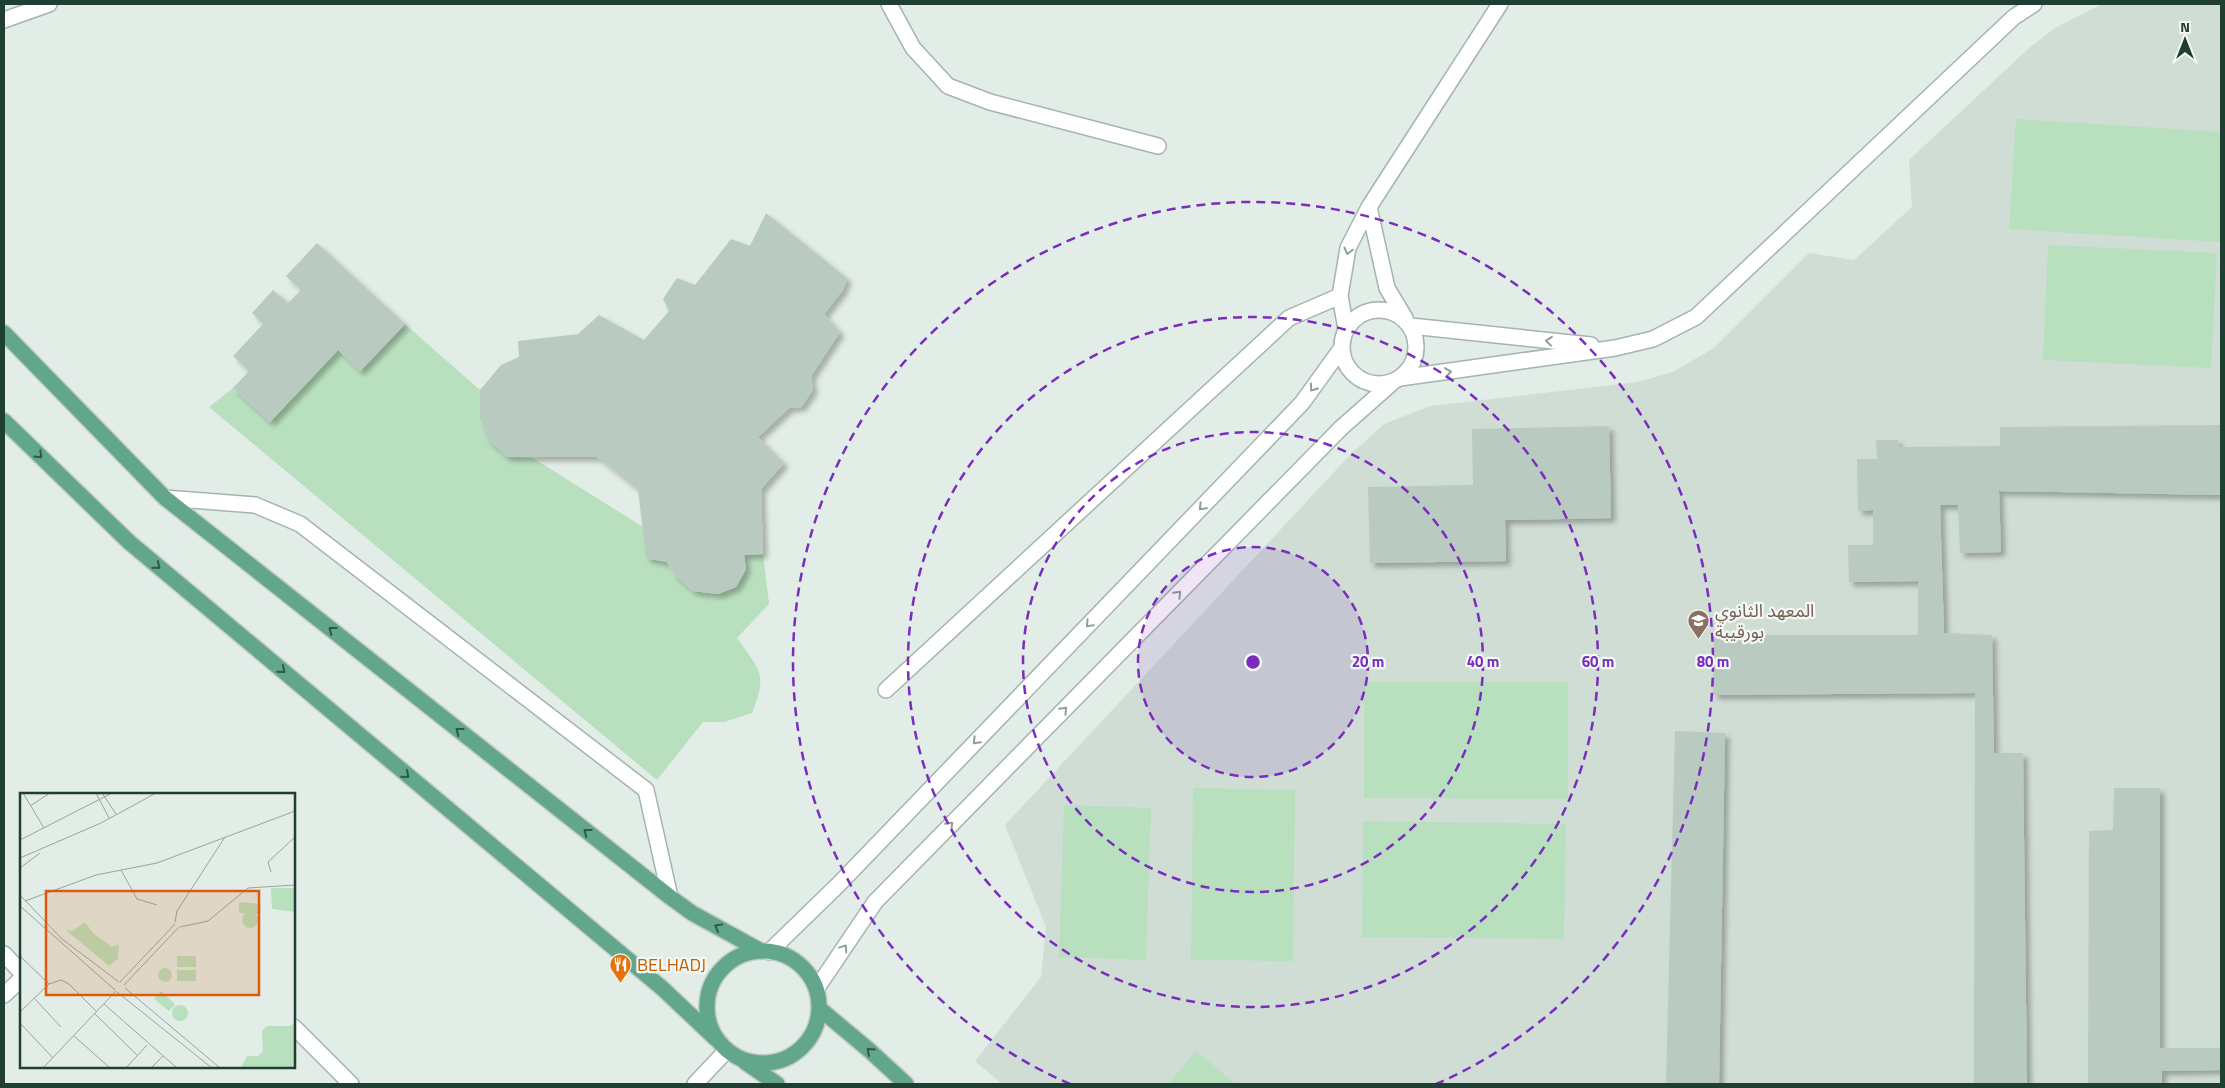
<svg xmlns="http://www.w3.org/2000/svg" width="2225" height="1088" font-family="'Titillium Web','Noto Sans Arabic',sans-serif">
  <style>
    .built { fill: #cfddd5 }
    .green { fill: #b8e0be }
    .building { fill: #b9cbc1; filter: url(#shadow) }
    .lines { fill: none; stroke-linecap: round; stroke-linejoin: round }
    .minor-casing { stroke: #a3b5ad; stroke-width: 18 }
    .major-casing { stroke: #c1c9c6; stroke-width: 18 }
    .minor { stroke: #fff; stroke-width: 15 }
    .major { stroke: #62a68c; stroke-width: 15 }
    .oneway { stroke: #909f99 }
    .oneway2 { stroke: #305949 }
    .ring { fill: none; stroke: #7b2cbf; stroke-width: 2.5; stroke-dasharray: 9 6 }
    .labels { text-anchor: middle; stroke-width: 4.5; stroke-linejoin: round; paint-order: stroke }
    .education-label { font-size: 18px; fill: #785e54; stroke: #f2f9f4; text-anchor: start }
    .food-label { font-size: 18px; fill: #c56008; stroke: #f2f9f4; text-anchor: start }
    .inset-road { fill: none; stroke: #94a79e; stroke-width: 1 }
    .view { fill: #de580e; fill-opacity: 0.15; stroke: #de580e; stroke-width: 2.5 }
    .inset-edge { fill: none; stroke: #203f33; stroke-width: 2.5 }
    .centre { fill: #7b2cbf; stroke: #f2f9f4; stroke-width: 2.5 }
    .ring-label { font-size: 15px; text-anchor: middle; font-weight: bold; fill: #7b2cbf; stroke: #f2f9f4; stroke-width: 4.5; stroke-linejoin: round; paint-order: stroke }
  </style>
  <defs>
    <filter id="shadow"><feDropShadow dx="4.5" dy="4.5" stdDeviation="2.5" flood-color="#0004"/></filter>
  </defs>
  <rect width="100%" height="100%" fill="#e1ede6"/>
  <path class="built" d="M2102,4H2221V1084H1002L975,1061L1041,977L1046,927L1005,825L1350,455L1384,424L1430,406L1638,382L1673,372L1714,348L1809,253L1854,260L1912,207L1909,160L2028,49L2055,28Z"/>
  <path class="green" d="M2016,119L2221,132V242L2009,229Z
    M2048,245L2217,253L2211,368L2043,360Z
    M405,324L480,390L507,457L533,458L643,527L646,558L667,562L674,575L693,591L718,594L735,587L746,569L744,555L763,554L769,604L737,638C760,671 768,673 752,713L724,722H703L657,780L209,407L233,388L270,422L338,350L361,371Z
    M1364,682H1568V799L1364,798Z
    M1193,788L1295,790L1293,961L1191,960Z
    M1064,805L1151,808L1146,960L1059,957Z
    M1363,821L1566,824L1564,939L1362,937Z
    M1196,1051L1236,1084H1168Z"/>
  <path class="building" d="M766,213L847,278L843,290L824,314L840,332L811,376L813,390L801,407L789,408L758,437L784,463L761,489L763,554L744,555L746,569L736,587L718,594L693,591L674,575L667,562L646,558L638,489L597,457H507L487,439L480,418V390L501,365L519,357L518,341L578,334L599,315L644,340L669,311L663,299L677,278L695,285L731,239L750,246Z
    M317,243L405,324L360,371L338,350L270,422L233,388L249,371L233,356L263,324L252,313L273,290L288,303L301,290L286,276Z
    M2221,425V495L1999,491L2001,552L1960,553L1958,505H1940L1944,633L1992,635L1994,753H2023L2027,1084H1974L1975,693L1713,695L1714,635H1918V581L1849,582L1848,545H1873V510L1858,511L1857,459H1877L1876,440H1898L1899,447L2000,446V427Z
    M1609,426L1611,518L1505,520L1506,561L1370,563L1368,487L1473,485L1472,429Z
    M1675,731L1725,733L1719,1084H1666Z
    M2114,788H2160V1048H2221V1070L2162,1071V1084H2088L2089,831L2113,830Z"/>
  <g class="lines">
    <defs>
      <path id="minor" d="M889,4L913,48L948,86L990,102L1158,146
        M4,20L49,4
        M1369,207L1387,288L1405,318
        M1342 347a37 37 0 1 1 74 0a37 37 0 1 1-74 0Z
        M1411,326L1591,345
        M1346,329L1340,296L1348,248L1369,207L1500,4
        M1400,378L1615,348L1653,339L1696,317L2014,17L2034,4
        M165,498L255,505L300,524L646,790L670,897
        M886,690L1289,318L1340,296
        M769,952L838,885L1302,403L1341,349
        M4,954L21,972
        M817,988L875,902L1341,428L1393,382
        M4,995L21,979
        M294,1027L351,1084
        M695,1084L727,1050"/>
      <path id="major" d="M4,333L165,498L670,897L692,913L761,951
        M4,421L129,542L662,988L716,1039
        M707 1007a56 56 0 1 1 112 0a56 56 0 1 1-112 0Z
        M820,1009L869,1050L906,1084
        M745,1062L777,1084"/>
    </defs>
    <use href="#minor" class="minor-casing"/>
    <use href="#major" class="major-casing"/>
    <use href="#minor" class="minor"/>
    <use href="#major" class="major"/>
  </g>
  <defs><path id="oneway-chevron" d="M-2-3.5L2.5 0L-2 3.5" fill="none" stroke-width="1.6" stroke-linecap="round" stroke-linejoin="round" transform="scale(1.25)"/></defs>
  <g class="oneway">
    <use href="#oneway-chevron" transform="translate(1348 251) rotate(105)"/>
    <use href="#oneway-chevron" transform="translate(1549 341) rotate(-174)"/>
    <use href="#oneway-chevron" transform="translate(1448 372) rotate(-8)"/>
    <use href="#oneway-chevron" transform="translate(1313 388) rotate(126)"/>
    <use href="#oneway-chevron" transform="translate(1202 507) rotate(134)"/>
    <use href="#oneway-chevron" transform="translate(1178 594) rotate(-46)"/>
    <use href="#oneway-chevron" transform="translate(1089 624) rotate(134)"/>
    <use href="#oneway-chevron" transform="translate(1064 710) rotate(-46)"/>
    <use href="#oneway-chevron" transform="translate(976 741) rotate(134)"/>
    <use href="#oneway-chevron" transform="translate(950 825) rotate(-46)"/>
    <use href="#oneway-chevron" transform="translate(844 948) rotate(-56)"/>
  </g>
  <g class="oneway2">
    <use href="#oneway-chevron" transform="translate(39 455) rotate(44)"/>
    <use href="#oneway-chevron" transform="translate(157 566) rotate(40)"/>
    <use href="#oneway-chevron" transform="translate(332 630) rotate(-142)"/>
    <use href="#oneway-chevron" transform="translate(282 670) rotate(40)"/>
    <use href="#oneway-chevron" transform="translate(459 731) rotate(-142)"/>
    <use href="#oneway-chevron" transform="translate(406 775) rotate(40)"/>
    <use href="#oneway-chevron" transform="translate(587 832) rotate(-142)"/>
    <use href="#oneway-chevron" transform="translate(718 927) rotate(-151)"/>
    <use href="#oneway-chevron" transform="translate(870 1051) rotate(-138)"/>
  </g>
  <circle cx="1253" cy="662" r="115" fill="#7b2cbf" fill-opacity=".12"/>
  <g class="ring">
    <circle cx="1253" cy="662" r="115"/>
    <circle cx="1253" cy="662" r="230"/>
    <circle cx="1253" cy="662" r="345"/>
    <path d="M1070 1084A460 460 0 1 1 1436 1084"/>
  </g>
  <defs>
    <symbol id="school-pin" viewBox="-11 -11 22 30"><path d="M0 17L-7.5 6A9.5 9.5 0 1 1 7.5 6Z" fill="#8d6e63" stroke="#f2f9f4"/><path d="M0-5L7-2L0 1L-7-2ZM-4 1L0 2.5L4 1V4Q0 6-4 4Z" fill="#fff"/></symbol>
    <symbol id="restaurant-pin" viewBox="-11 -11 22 30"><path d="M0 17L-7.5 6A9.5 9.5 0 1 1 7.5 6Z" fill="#e8710a" stroke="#f2f9f4"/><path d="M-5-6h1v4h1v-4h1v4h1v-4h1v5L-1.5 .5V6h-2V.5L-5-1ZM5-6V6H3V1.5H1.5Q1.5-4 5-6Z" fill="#fff"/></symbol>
  </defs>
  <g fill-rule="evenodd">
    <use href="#school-pin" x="1686" y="608" width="25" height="34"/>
    <use href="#restaurant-pin" x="608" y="952" width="25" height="34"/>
  </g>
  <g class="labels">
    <g class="education-label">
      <text x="1715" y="617">المعهد الثانوي<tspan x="1715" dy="21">بورقيبة</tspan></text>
    </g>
    <g class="food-label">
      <text x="637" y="971">BELHADJ</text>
    </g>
  </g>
  <g transform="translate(20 793)">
    <rect width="275" height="275" fill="#e1ede6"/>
    <path d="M251,95H275V119L252,116ZM219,109L241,111L240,121L219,120ZM222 127a8 8 0 1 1 16 0a8 8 0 1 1-16 0ZM65,129L73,140L92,154L99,151L98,166L89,173L46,137L52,138ZM157,163H176V174H157ZM138 182a7 7 0 1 1 14 0a7 7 0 1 1-14 0ZM157,177H176V188H157ZM141,198L155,211L149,218L134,206ZM152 220a8 8 0 1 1 16 0a8 8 0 1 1-16 0ZM275,229V275H221L227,263H238L243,258L242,238L247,233H270Z" fill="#b8e0be"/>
    <path class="inset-road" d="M3,0L24,35M76,0L89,25M82,0L96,21M10,13L30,0M0,47L92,0M0,65L81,30L136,0M0,75L20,60M101,77L117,106L137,112M251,79L248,69L275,44M0,102L42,146L99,189M5,108L76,82L137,70L275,18M0,113L95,197M155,129L157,118L205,44M160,134L188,128L228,95L275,92M0,163L29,191M100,189L155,131M104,192L159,134M105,195L200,275M97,199L192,275M14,205L41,234M84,211L157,275M0,219L29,191L41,187L49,191L77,219M75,221L117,262M0,230L33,265M54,243L90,275M23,275L96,198M106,275L127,252M131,275L143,263"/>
    <path class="view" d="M26,98H239V202H26Z"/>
    <rect width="275" height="275" class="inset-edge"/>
  </g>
  <circle cx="1253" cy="662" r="8" class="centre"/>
  <g class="ring-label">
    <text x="1368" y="667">20 m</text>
    <text x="1483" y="667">40 m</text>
    <text x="1598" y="667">60 m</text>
    <text x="1713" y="667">80 m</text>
  </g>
  <rect width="2225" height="1088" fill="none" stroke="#203f33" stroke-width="10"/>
  <g transform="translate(2185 40)" stroke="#f2f9f4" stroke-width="4" paint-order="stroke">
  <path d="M0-4L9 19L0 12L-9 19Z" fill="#203f33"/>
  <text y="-8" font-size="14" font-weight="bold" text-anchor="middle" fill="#203f33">N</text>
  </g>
</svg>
